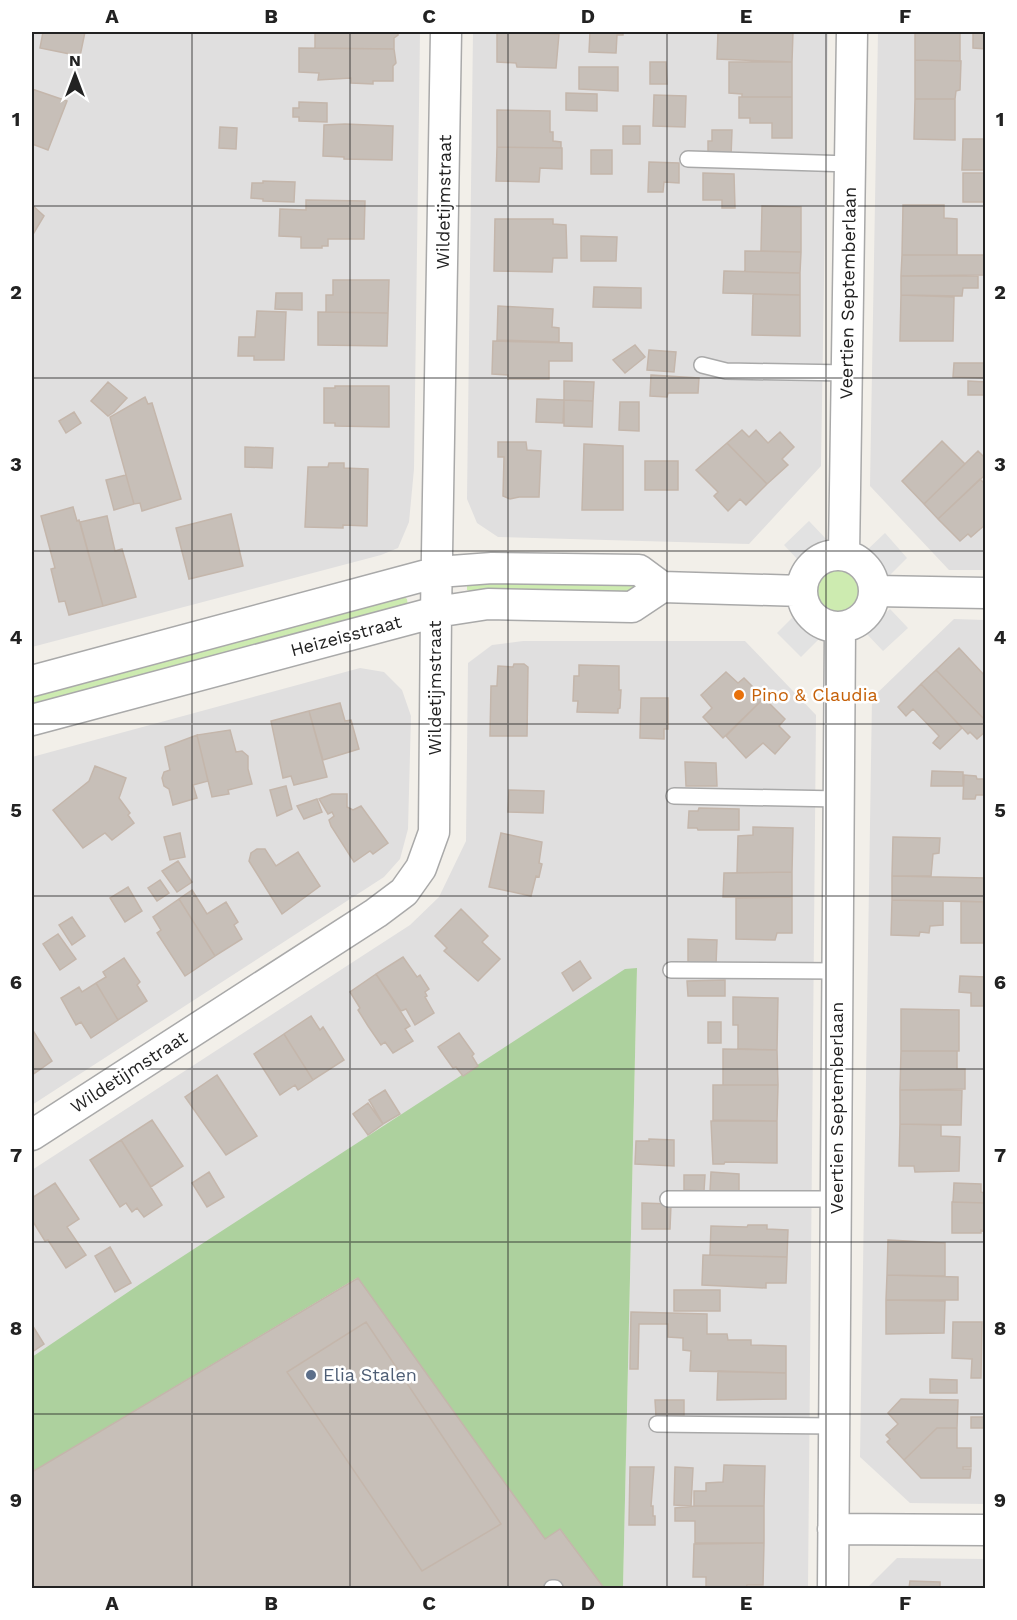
<svg xmlns="http://www.w3.org/2000/svg" width="1017" height="1620" font-family="'Work Sans',sans-serif">
  <style>
    .residential { fill: #e0dfdf }
    .grass { fill: #cdebb0 }
    .forest { fill: #add19e }
    .parking { fill: #e2e2e2 }
    .building { fill: #c7bfb8; stroke: #c4b6ab; stroke-width: 1.5 }
    .lines { fill: none; stroke-linecap: round; stroke-linejoin: round }
    .lane-casing { stroke: #a9a9a9; stroke-width: 18 }
    .street-casing { stroke: #a9a9a9; stroke-width: 33 }
    .lane { stroke: #fff; stroke-width: 15 }
    .street { stroke: #fff; stroke-width: 30 }
    .grid { fill: none; stroke: #222; stroke-width: 1.5; stroke-opacity: 0.55 }
    .food-dot { fill: #e8710a; stroke: #fff; stroke-width: 2 }
    .service-dot { fill: #5c6f8a; stroke: #fff; stroke-width: 2 }
    .labels { text-anchor: middle; stroke-width: 5; stroke-linejoin: round; paint-order: stroke }
    .street-label { font-size: 18px; fill: #222; stroke: #fff }
    .food-label { font-size: 18px; fill: #c56008; stroke: #fff; text-anchor: start }
    .service-label { font-size: 18px; fill: #4e5e75; stroke: #fff; text-anchor: start }
    .neatline { fill: none; stroke: #222; stroke-width: 2 }
    .grid-label { font-size: 20px; text-anchor: middle; font-weight: bold; fill: #222 }
  </style>
  <rect width="100%" height="100%" fill="#f2efe9"/>
  <path class="residential" d="M32,32H420L414,469L409,522L398,548L381,555L32,647Z
    M473,32H828L821,466L749,544L498,537L477,523L467,499Z
    M878,32H985V570H949L870,486Z
    M954,619L985,620V1504L910,1503L860,1457L872,698Z
    M523,641H745L816,715L808,1588H623L637,968L32,1357V1170L410,925L439,897L466,841L468,663L492,645Z
    M360,668L384,672L402,690L411,716L408,829L400,859L384,877L32,1105V757Z
    M897,1558L985,1559V1588H867Z"/>
  <path class="grass" d="M816 592a24 24 0 1 1 48 0a24 24 0 1 1-48 0Z
    M472,578L633,583L638,588L636,594H478L467,590V583Z
    M403,596L407,599L408,608L32,709V695Z"/>
  <path class="forest" d="M637,968L623,1588H604L561,1530L545,1539L357,1278L32,1472V1357L140,1284L625,969Z"/>
  <path class="parking" d="M809,521L826,539L801,563L784,545Z
    M885,533L907,558L889,576L865,552Z
    M890,609L908,628L883,651L865,632Z
    M795,615L819,639L801,657L777,633Z"/>
  <path class="building" d="M43,32H85L80,56L40,48Z
    M315,32H398V35L394,38V49L315,48Z
    M497,32L559,34L556,68L517,67L516,63L497,62Z
    M590,32H623V35H617L616,53L589,52Z
    M718,32H793L792,62L717,59Z
    M915,32L960,33V61L915,60Z
    M973,32H986V49L973,48Z
    M299,48L394,49L396,63L393,66V81H373V84L351,83V78L318,80L319,73L299,72Z
    M915,60L961,61L960,90L956,91L955,99H915Z
    M650,62H666L667,84H650Z
    M729,62H792V97H742V94L729,93Z
    M579,67H618V91L579,89Z
    M32,89L67,101L48,150L32,144Z
    M566,93L597,94V111L566,110Z
    M654,95L686,96L685,127L653,126Z
    M739,97H792V138H772V123H750V118H739Z
    M915,99H955V140L914,139Z
    M299,102L327,103V122L299,121V117H293V108H299Z
    M497,110L550,111V132H553V141L561,142V148L497,147Z
    M345,124L393,126L392,160L344,159V157L323,156L324,125Z
    M623,126H640V144H623Z
    M220,127L237,128L236,149L219,148Z
    M712,130H732L731,157L708,156V141H712Z
    M963,139H986V170H962Z
    M497,147L562,148V169L540,168L539,182L496,181Z
    M591,150H612V174H591Z
    M649,162L679,163V183L664,182L663,192H648Z
    M703,173L734,174L735,208H722V200H703Z
    M963,173H986V202H963Z
    M263,181L295,182L294,202L263,201V199L251,198L252,183H263Z
    M306,200L365,201L364,239H328V246H322V248H301V237L279,236L280,209L306,210Z
    M32,205L44,216L32,236Z
    M903,205H944V218L957,219V255H902Z
    M762,206L801,207V252L761,251Z
    M495,219H553V224L566,225L567,258H553L552,272L494,271Z
    M581,236L617,237L616,261H581Z
    M745,251L801,252L800,273L745,272Z
    M902,255H985L984,275L901,276Z
    M724,271L800,273V295L723,293Z
    M901,276H978V288H963L962,296L901,295Z
    M333,280H389L388,313L326,312V295H333Z
    M594,287L641,288V308L593,307Z
    M276,293H302V310L275,309Z
    M753,294L800,295V336L752,335Z
    M901,295L954,297L953,341H900Z
    M498,306L553,309L552,327L559,328V342L497,340Z
    M257,311L286,312L284,360H254V356H238L239,337H255Z
    M318,312L388,313L387,346L318,345Z
    M493,341L572,343V361H549V379H508V375L492,374Z
    M635,345L645,357L625,373L613,360Z
    M649,350L676,352L674,372L647,370Z
    M954,363H986V378L953,377Z
    M651,375L699,378L698,393H668L667,397L650,396Z
    M564,381L594,382L593,401L564,400Z
    M968,381L986,382V395H968Z
    M108,382L127,398L114,412L108,416L91,401Z
    M335,386H389V427L335,426V423H324V388H335Z
    M145,397L148,404L152,403L181,499L142,511L140,503L134,504L110,417Z
    M537,399L564,400L563,423L536,422Z
    M564,400L593,401L592,427L564,426Z
    M620,402H639V431L619,430Z
    M74,412L81,423L66,433L59,421Z
    M742,430L749,437L756,430L768,443L780,432L794,447L782,459L788,465L767,484L727,443Z
    M942,441L965,464L924,504L902,481Z
    M498,442H526L527,450L541,451L539,497H519L510,499L503,496L504,457H498Z
    M727,443L767,484L746,505L740,499L728,511L714,496L718,492L696,470Z
    M584,444L623,446V510H582Z
    M245,447L273,448L272,468L245,467Z
    M978,451L986,459V474L938,519L924,504Z
    M645,461H678V490H645Z
    M329,463H344V468L368,469L367,526L343,525V528L305,527L308,467H328Z
    M126,475L134,504L114,510L106,480Z
    M980,479L986,485V524L971,537L968,534L960,541L938,519Z
    M73,507L77,521L79,520L103,606L69,615L65,601L59,602L51,569L55,568L41,516Z
    M231,514L243,566L189,579L176,528Z
    M107,516L115,551L122,549L136,597L103,606L80,522Z
    M959,648L986,677V717L984,719L936,670Z
    M514,664H524L528,667L527,736H490L491,686H497L498,666L513,667Z
    M579,665L619,666V690H621L620,708L618,709V713L577,712L578,701H573L574,676H579Z
    M936,670L986,721V731L977,739L970,732L968,734L921,684Z
    M726,672L738,683L744,678L764,698L723,738L703,717L712,708L701,695Z
    M921,684L962,728L940,749L933,743L939,736L913,709L906,716L898,707Z
    M641,698H668V729H664V739L640,738Z
    M764,698L785,719L779,726L790,737L775,754L763,743L746,758L726,736Z
    M340,703L345,721L351,720L359,749L323,760L309,711Z
    M309,711L327,777L294,785L291,776L283,778L271,721Z
    M230,730L236,752L242,751L248,756V769L252,784L228,790L229,794L212,797L197,735Z
    M197,735L208,781L193,785L197,798L173,805L169,789L164,786L162,778L164,772L170,770L165,747Z
    M685,762L716,763L717,786H686Z
    M95,766L126,778L119,798L130,813L128,815L134,823L112,840L105,833L83,848L53,810L89,781Z
    M932,771L963,772V786H931Z
    M964,775L976,776L977,779H986V795H976L975,799H963Z
    M286,786L292,809L277,816L270,790Z
    M509,790L544,791L543,813L508,812Z
    M332,794H347V807L353,810L361,806L388,843L373,854L370,851L354,862L331,826L329,820L334,816L332,812L328,814L319,799Z
    M317,799L322,812L304,819L297,806Z
    M699,808L739,809V830H698L697,828H688L689,811H698Z
    M753,827L793,828L792,872L737,873L738,836L753,835Z
    M180,833L185,857L170,860L164,837Z
    M501,833L542,842L539,863L542,864L539,877L536,876L531,896L489,887Z
    M893,837L940,838L939,853L933,854L931,876H892Z
    M257,849H265L276,866L298,852L320,886L282,914L249,861L251,853Z
    M178,861L192,882L177,892L162,871Z
    M792,872V897H723L724,873Z
    M892,876L986,878V902L892,900Z
    M160,880L169,893L157,901L148,888Z
    M128,887L142,911L125,922L110,898Z
    M192,890L207,914L226,902L238,922L234,925L242,939L215,956L179,899Z
    M792,897V933H777L775,940L736,939V898Z
    M179,899L215,956L185,976L157,933L161,930L153,917Z
    M892,900L943,901V925L930,926L929,933L920,932L919,936L891,935Z
    M961,901L983,902L984,914H985V943H961Z
    M461,909L488,936L482,942L500,959L478,981L444,951L447,948L435,936Z
    M72,917L85,936L72,945L59,925Z
    M58,934L76,959L60,970L43,944Z
    M688,939L717,940L716,965H688Z
    M403,957L417,977L420,975L429,989L425,992L427,996L425,997L434,1013L415,1025L406,1009L401,1011L376,974Z
    M124,958L140,982L137,985L147,1001L118,1020L96,983L106,977L103,972Z
    M580,961L591,978L573,991L562,973Z
    M376,974L410,1026L405,1029L413,1041L393,1053L385,1042L381,1045L368,1026L358,1010L360,1008L350,992Z
    M960,976L986,977V1006H971V993L959,992Z
    M725,980V996H688L687,981Z
    M96,983L118,1020L91,1038L81,1022L76,1025L61,998L79,987L82,992Z
    M733,997L778,998L777,1050L738,1049V1025H733Z
    M901,1009L959,1010V1051H901Z
    M311,1016L320,1030L323,1027L344,1060L313,1080L284,1034Z
    M708,1022H721V1043H708Z
    M32,1029L52,1061L32,1075Z
    M459,1033L474,1054L472,1056L478,1066L463,1076L456,1067L453,1068L438,1047Z
    M284,1034L313,1080L298,1090L295,1085L280,1095L254,1054Z
    M723,1049L777,1050L778,1085H723Z
    M901,1051H957V1069H965V1089L900,1090Z
    M217,1075L257,1136L226,1155L185,1097Z
    M713,1085H778L777,1121L713,1120Z
    M385,1090L400,1114L383,1124L369,1100Z
    M900,1090H962L961,1125L900,1124Z
    M368,1103L383,1124L368,1135L353,1114Z
    M152,1120L183,1166L151,1187L121,1140Z
    M711,1121H777V1163L725,1162L724,1164H713Z
    M900,1124L941,1125V1136L960,1137L959,1171L915,1172L914,1166H899Z
    M649,1139L674,1140V1166L635,1164L636,1141H649Z
    M121,1140L162,1205L144,1217L137,1208L132,1212L126,1203L120,1207L90,1160Z
    M209,1172L224,1197L207,1207L192,1183Z
    M711,1172L739,1174V1193L710,1192Z
    M684,1175H705L704,1191L684,1190Z
    M55,1183L79,1219L67,1227L86,1255L66,1268L48,1240L45,1241L32,1220V1198Z
    M954,1183L981,1184V1192L984,1193L985,1203L953,1202Z
    M952,1202L985,1203L984,1231L981,1230V1233H952Z
    M642,1203L671,1204L670,1229H642Z
    M748,1225H767V1229L788,1230L787,1257L710,1255L711,1226L747,1227Z
    M888,1240L945,1243V1276L887,1275Z
    M110,1247L131,1283L115,1292L95,1256Z
    M703,1255L787,1257L786,1283H766V1288L702,1285Z
    M887,1275L958,1277V1300H886Z
    M358,1278L545,1539L560,1529L604,1588H32V1472Z
    M674,1290H720V1311H674Z
    M886,1300L945,1301L944,1333L886,1334Z
    M631,1312L707,1314V1334H727L728,1340H751V1345L786,1346V1373L690,1371L691,1351L683,1350V1338L668,1337V1324H639L638,1369H630Z
    M366,1322L501,1524L422,1571L287,1372Z
    M953,1322H982L981,1378H971L972,1359L952,1358Z
    M34,1328L44,1344L32,1352V1330Z
    M718,1371L786,1373V1399L717,1400Z
    M930,1379L957,1380V1393H930Z
    M901,1399L958,1400L957,1428H937L904,1460L887,1442L890,1439L886,1435L898,1424L888,1413Z
    M655,1400H684V1416H656Z
    M971,1417H986V1428H971Z
    M937,1428H957V1448H971V1467H963V1469H971L970,1478H921L904,1460Z
    M724,1465L765,1466L764,1506H694V1491H706V1483L723,1482Z
    M630,1467H654L651,1506H653V1516H655V1525H629Z
    M675,1467L693,1468L691,1506L674,1505Z
    M696,1506H764V1543H695V1521H675V1508Z
    M764,1543L763,1585H747L746,1588H706V1577H693L694,1544Z
    M910,1581L940,1582V1588H909Z"/>
  <g class="lines">
    <defs>
      <path id="lane" d="M688,159L850,164
        M702,365L726,371L847,373
        M674,796L839,799
        M671,970L838,971
        M668,1199H836
        M657,1424L834,1426
        M552,1588H555"/>
      <path id="street" d="M802 591a36 36 0 1 1 72 0a36 36 0 1 1-72 0Z
        M844,555L852,32
        M875,591L986,593
        M32,681L438,572L492,568L639,570L662,587L802,591
        M32,720L436,612L488,604L632,607L662,587
        M32,1135L376,913L404,892L421,868L434,832L436,612L446,32
        M833,1529L986,1530
        M833,1588L840,628"/>
    </defs>
    <use href="#lane" class="lane-casing"/>
    <use href="#street" class="street-casing"/>
    <use href="#lane" class="lane"/>
    <use href="#street" class="street"/>
  </g>
  <path class="grid" d="M192,32V1588M350,32V1588M508,32V1588M667,32V1588M826,32V1588M32,206H986M32,378H986M32,551H986M32,724H986M32,896H986M32,1069H986M32,1242H986M32,1414H986"/>
  <circle class="food-dot" cx="739" cy="695" r="6"/>
  <circle class="service-dot" cx="311" cy="1375" r="6"/>
  <g class="labels">
    <g class="street-label">
      <text transform="translate(444 202) rotate(-89)" y="6">Wildetijmstraat</text>
      <text transform="translate(848 293) rotate(-89)" y="6">Veertien Septemberlaan</text>
      <text transform="translate(346 636) rotate(-15)" y="6">Heizeisstraat</text>
      <text transform="translate(435 688) rotate(-90)" y="6">Wildetijmstraat</text>
      <text transform="translate(129 1072) rotate(-33)" y="6">Wildetijmstraat</text>
      <text transform="translate(837 1108) rotate(-90)" y="6">Veertien Septemberlaan</text>
    </g>
    <g class="food-label">
      <text x="751" y="701">Pino &amp; Claudia</text>
    </g>
    <g class="service-label">
      <text x="323" y="1381">Elia Stalen</text>
    </g>
  </g>
  <rect width="1017" height="1620" fill="none" stroke="#ffffff" stroke-width="66"/>
  <g transform="translate(75 75)" stroke="#ffffff" stroke-width="4.5" paint-order="stroke">
  <path d="M0-4.5L10 22L0 15L-10 22Z" fill="#222222"/>
  <text y="-9" font-size="16" font-weight="bold" text-anchor="middle" fill="#222222">N</text>
  </g>
  <rect x="33" y="33" width="951" height="1554" class="neatline"/>
  <g class="grid-label">
    <text x="112" y="23">A</text>
    <text x="271" y="23">B</text>
    <text x="429" y="23">C</text>
    <text x="588" y="23">D</text>
    <text x="746" y="23">E</text>
    <text x="905" y="23">F</text>
    <text x="16" y="126">1</text>
    <text x="1000" y="126">1</text>
    <text x="16" y="299">2</text>
    <text x="1000" y="299">2</text>
    <text x="16" y="471">3</text>
    <text x="1000" y="471">3</text>
    <text x="16" y="644">4</text>
    <text x="1000" y="644">4</text>
    <text x="16" y="817">5</text>
    <text x="1000" y="817">5</text>
    <text x="16" y="989">6</text>
    <text x="1000" y="989">6</text>
    <text x="16" y="1162">7</text>
    <text x="1000" y="1162">7</text>
    <text x="16" y="1335">8</text>
    <text x="1000" y="1335">8</text>
    <text x="16" y="1507">9</text>
    <text x="1000" y="1507">9</text>
    <text x="112" y="1610">A</text>
    <text x="271" y="1610">B</text>
    <text x="429" y="1610">C</text>
    <text x="588" y="1610">D</text>
    <text x="746" y="1610">E</text>
    <text x="905" y="1610">F</text>
  </g>
</svg>
